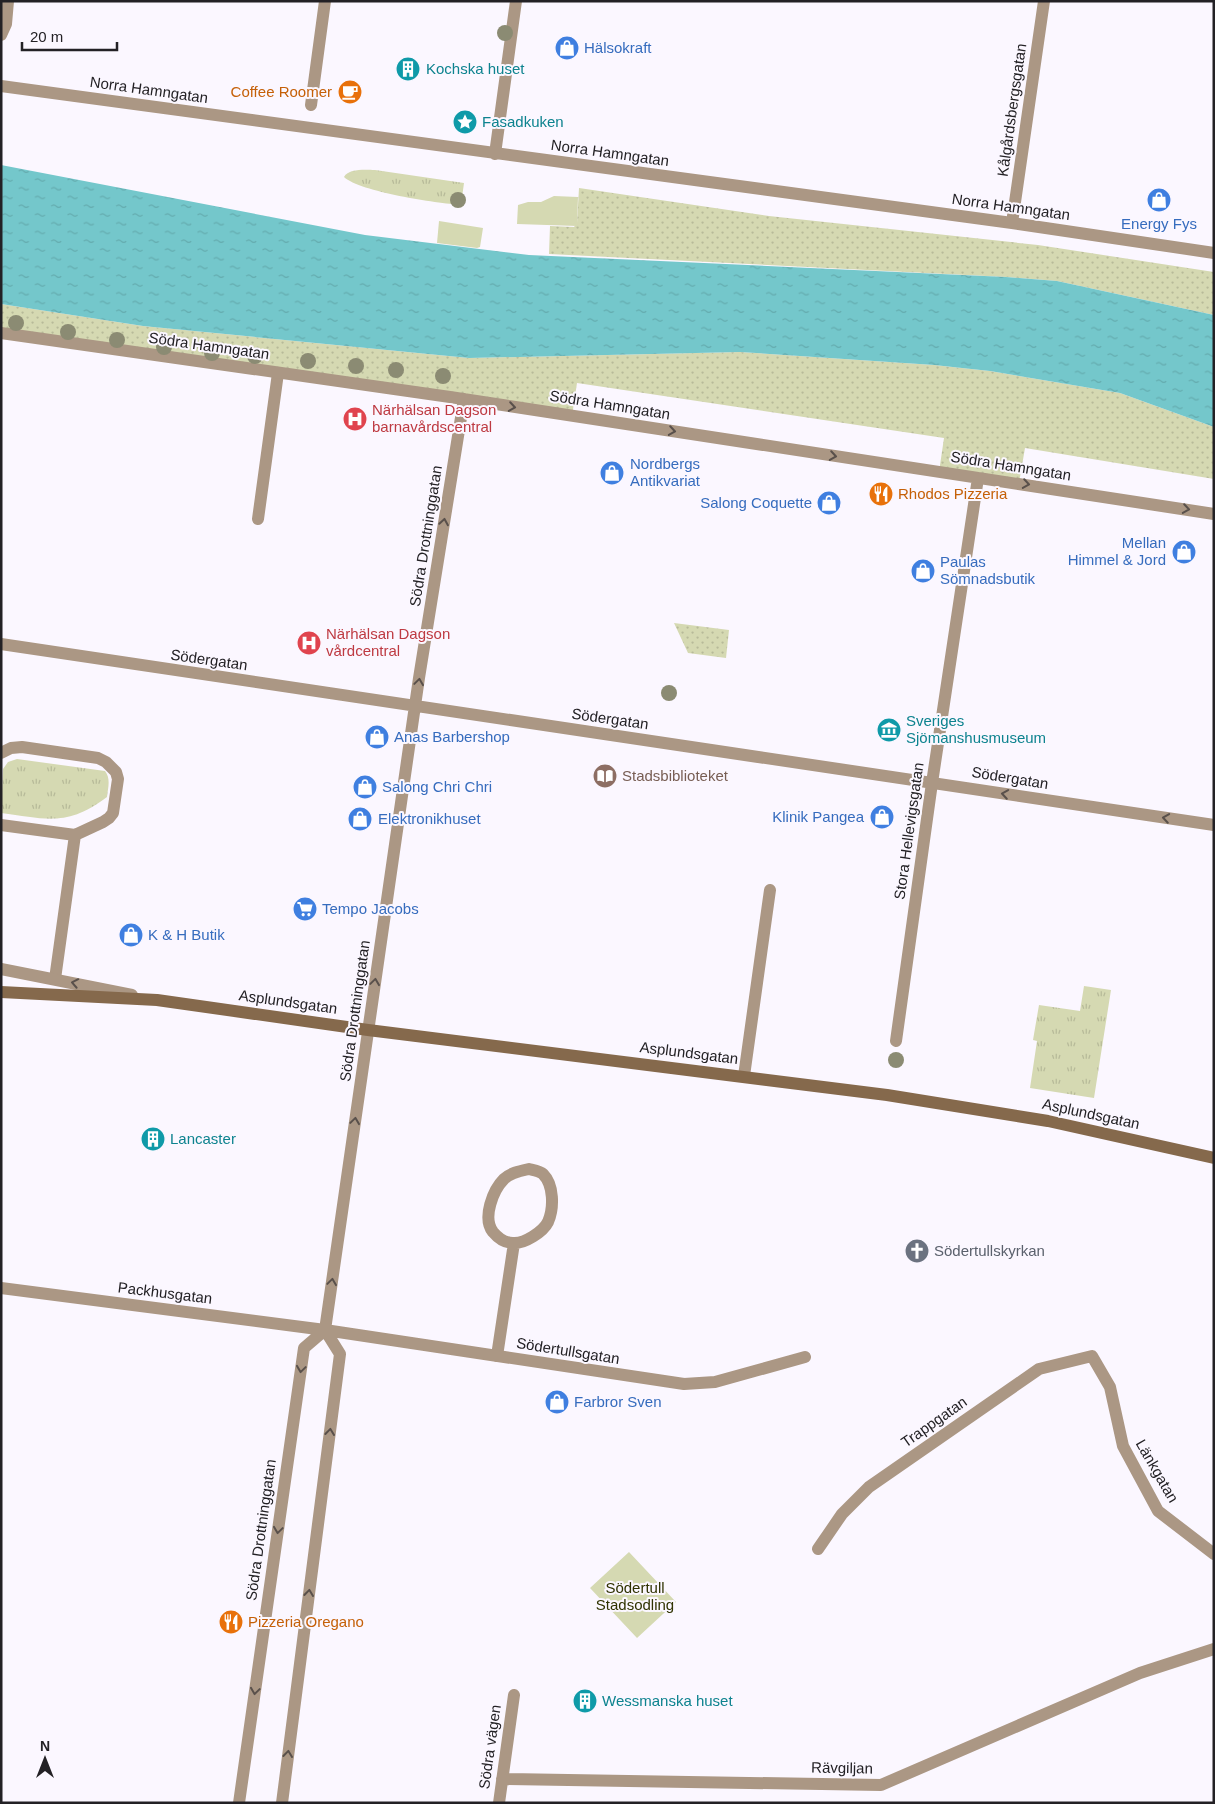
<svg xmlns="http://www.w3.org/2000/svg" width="1215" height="1804" font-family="Arial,sans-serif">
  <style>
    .grass { fill: url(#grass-tufts) }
    .park { fill: url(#park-dots) }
    .garden { fill: #d5d9b2 }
    .water { fill: url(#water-ripples) }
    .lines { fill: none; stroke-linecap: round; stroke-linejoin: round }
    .lane { stroke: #ab9784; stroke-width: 12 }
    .street { stroke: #ab9784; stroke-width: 12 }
    .secondary { stroke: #85694c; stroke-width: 12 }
    .tree { fill: #8b8b73 }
    .oneway { stroke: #59504b }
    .labels { text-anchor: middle; stroke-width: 4; stroke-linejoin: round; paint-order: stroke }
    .shop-label { font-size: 15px; fill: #366cbe; stroke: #fbf7ff; text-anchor: start }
    .culture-label { font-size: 15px; fill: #0d838f; stroke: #fbf7ff; text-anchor: start }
    .street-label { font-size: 15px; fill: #232125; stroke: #fbf7ff }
    .food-label { font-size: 15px; fill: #c56008; stroke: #fbf7ff; text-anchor: start }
    .health-label { font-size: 15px; fill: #be3a42; stroke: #fbf7ff; text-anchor: start }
    .education-label { font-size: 15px; fill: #785e54; stroke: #fbf7ff; text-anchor: start }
    .worship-label { font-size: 15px; fill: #5b616d; stroke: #fbf7ff; text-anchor: start }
    .park-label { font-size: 15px; fill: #2f3201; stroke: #fbf7ff }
  </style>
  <defs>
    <pattern id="grass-tufts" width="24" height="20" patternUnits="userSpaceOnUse" patternTransform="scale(1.25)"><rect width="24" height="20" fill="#d5d9b2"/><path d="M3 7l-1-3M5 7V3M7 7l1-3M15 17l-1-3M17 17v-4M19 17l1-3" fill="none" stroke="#b7ba99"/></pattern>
    <pattern id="park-dots" width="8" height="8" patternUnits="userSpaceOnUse" patternTransform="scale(1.25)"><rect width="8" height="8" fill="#d5d9b2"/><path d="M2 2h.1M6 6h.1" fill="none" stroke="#b7ba99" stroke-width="1.8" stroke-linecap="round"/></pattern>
    <pattern id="water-ripples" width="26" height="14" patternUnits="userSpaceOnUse" patternTransform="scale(1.25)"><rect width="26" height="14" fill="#74c7cb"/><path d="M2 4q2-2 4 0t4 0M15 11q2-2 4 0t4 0" fill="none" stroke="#64abae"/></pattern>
  </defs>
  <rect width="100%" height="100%" fill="#fbf7ff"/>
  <path class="grass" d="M375,170L464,183L461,205C437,203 360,192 344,177C349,168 366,170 375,170Z
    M17,759L105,771C111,779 108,787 107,797C67,827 47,819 1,813L3,769L8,762Z
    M1084,986L1111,990L1094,1098L1030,1088L1037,1041L1033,1040L1039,1005L1080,1011Z"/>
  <path class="park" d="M579,188L769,216L1038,245L1214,272V315L1057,281L1006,277L549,254L550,226L574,227L577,223Z
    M1,304L143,326L469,358L740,352L934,365L990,371L1120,393L1214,427V479L1025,448L1019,483L939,472L944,438L577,383L572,416L1,333Z
    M674,623L729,630L726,658L688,653Z"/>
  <path class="garden" d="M554,196L578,197L577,226L517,224L518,205L528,202H541Z
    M439,221L483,228L480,247L477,248L437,243Z
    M629,1552L676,1602L637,1638L590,1588Z"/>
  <path class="water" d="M1,165L365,235L529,255L1006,277L1057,281L1214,315V427L1120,393L990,371L934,365L740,352L469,358L143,326L1,304Z"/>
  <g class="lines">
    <path class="lane" d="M258,519L278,373
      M1,753L11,748L22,747L98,758L106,762L116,772L118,779L113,813L109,818L103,822L75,835L1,825
      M55,979L75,835
      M744,1076L770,890
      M529,1169C533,1170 540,1171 543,1174C554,1185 554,1208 548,1222C543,1232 524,1244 513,1243C505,1243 498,1238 493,1232C482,1218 493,1190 504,1179C510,1173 520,1171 529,1169Z
      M497,1356L514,1243"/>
    <path class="street" d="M1,35L6,24L8,1
      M1,86L1012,223L1214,253
      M311,105L325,1
      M495,154L516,1
      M1012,223L1044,1
      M1,333L450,397L1214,514
      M1,644L1214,825
      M1,969L132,995
      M896,1041L932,783L978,478
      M1,1288L325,1330L684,1384L715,1382L805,1357
      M818,1549L842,1514L869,1487L1039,1369L1092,1356L1110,1387L1123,1446L1158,1511L1214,1554
      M502,1779L881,1785L1140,1673L1214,1649
      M239,1803L304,1348L325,1330
      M282,1803L340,1354L325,1330L419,678L464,399
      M499,1803L514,1695"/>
    <path class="secondary" d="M1,992L157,1000L368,1030L887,1095L1048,1121L1214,1158"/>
  </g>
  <g class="tree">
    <circle cx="505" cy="33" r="8"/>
    <circle cx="458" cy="200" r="8"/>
    <circle cx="16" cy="323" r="8"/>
    <circle cx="68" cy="332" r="8"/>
    <circle cx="117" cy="340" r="8"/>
    <circle cx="164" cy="347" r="8"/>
    <circle cx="212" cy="353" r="8"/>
    <circle cx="255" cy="356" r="8"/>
    <circle cx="308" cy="361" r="8"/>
    <circle cx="356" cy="366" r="8"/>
    <circle cx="396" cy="370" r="8"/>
    <circle cx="443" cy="376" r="8"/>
    <circle cx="669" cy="693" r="8"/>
    <circle cx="896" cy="1060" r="8"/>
  </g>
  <defs><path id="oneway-chevron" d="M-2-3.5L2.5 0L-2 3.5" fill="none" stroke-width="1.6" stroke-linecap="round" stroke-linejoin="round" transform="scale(1.25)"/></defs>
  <g class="oneway">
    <use href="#oneway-chevron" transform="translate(512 407) rotate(9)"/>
    <use href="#oneway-chevron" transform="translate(672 431) rotate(9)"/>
    <use href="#oneway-chevron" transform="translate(833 456) rotate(9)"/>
    <use href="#oneway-chevron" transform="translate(1026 484) rotate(9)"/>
    <use href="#oneway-chevron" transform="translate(1186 509) rotate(9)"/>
    <use href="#oneway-chevron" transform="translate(444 522) rotate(-81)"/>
    <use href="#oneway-chevron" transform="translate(419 682) rotate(-82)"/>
    <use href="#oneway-chevron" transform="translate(1005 794) rotate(-171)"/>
    <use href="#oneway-chevron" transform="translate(1166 818) rotate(-171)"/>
    <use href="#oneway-chevron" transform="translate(375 982) rotate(-82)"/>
    <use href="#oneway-chevron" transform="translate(75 983) rotate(-169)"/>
    <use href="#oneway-chevron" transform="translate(355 1121) rotate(-82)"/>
    <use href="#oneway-chevron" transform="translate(332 1282) rotate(-82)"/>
    <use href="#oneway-chevron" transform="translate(301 1369) rotate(98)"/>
    <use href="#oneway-chevron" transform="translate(330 1432) rotate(-83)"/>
    <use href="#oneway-chevron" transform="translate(278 1530) rotate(98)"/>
    <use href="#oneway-chevron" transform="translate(309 1593) rotate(-83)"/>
    <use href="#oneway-chevron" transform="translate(255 1691) rotate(98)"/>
    <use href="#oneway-chevron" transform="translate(288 1754) rotate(-83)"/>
  </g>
  <defs>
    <symbol id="shop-disc" viewBox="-11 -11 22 22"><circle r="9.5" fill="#3f7fe0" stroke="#fbf7ff"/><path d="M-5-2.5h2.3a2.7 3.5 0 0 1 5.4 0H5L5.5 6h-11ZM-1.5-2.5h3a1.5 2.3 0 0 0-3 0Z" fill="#fff"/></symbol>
    <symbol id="building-disc" viewBox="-11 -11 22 22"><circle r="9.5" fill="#0f9aa8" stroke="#fbf7ff"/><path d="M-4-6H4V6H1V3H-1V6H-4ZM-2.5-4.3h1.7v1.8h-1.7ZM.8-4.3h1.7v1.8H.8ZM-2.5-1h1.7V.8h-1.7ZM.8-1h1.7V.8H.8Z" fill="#fff"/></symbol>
    <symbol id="cafe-disc" viewBox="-11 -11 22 22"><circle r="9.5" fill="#e8710a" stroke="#fbf7ff"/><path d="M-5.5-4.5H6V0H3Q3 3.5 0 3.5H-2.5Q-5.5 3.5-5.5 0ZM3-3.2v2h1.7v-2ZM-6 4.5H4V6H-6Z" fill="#fff"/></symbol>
    <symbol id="sight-disc" viewBox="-11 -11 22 22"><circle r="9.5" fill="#0f9aa8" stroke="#fbf7ff"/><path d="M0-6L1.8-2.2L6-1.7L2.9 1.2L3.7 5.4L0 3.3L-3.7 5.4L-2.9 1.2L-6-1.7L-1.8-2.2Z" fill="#fff"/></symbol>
    <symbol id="hospital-disc" viewBox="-11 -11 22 22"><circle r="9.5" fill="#e0444e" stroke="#fbf7ff"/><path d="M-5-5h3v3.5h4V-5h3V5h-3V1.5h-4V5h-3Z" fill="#fff"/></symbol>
    <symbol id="restaurant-disc" viewBox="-11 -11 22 22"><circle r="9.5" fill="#e8710a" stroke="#fbf7ff"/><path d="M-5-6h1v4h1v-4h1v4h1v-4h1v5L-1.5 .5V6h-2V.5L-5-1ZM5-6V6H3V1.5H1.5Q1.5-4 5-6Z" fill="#fff"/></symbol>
    <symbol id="museum-disc" viewBox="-11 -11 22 22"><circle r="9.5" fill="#0f9aa8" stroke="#fbf7ff"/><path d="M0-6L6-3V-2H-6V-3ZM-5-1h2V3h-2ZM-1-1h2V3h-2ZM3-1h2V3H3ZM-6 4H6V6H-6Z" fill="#fff"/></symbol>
    <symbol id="library-disc" viewBox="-11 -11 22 22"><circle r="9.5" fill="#8d6e63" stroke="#fbf7ff"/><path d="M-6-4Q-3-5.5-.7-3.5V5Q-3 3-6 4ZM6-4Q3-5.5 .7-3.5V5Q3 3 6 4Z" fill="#fff"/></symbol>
    <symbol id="supermarket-disc" viewBox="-11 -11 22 22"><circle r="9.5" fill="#3f7fe0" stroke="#fbf7ff"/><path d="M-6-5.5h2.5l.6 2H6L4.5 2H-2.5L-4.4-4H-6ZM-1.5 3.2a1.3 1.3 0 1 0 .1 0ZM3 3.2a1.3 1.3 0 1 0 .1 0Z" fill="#fff"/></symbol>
    <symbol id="church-disc" viewBox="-11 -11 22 22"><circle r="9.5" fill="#6b7280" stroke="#fbf7ff"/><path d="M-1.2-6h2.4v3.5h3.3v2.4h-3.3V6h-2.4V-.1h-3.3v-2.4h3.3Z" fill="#fff"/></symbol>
  </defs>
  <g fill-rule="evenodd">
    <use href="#shop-disc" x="553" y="34" width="28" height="28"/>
    <use href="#building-disc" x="394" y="55" width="28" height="28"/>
    <use href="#cafe-disc" x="336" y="78" width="28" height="28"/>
    <use href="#sight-disc" x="451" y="108" width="28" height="28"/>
    <use href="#shop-disc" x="1145" y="186" width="28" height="28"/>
    <use href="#hospital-disc" x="341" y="405" width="28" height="28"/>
    <use href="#shop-disc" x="598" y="459" width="28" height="28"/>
    <use href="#restaurant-disc" x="867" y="480" width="28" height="28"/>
    <use href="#shop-disc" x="815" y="489" width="28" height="28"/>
    <use href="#shop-disc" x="1170" y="538" width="28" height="28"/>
    <use href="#shop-disc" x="909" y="557" width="28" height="28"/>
    <use href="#hospital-disc" x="295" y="629" width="28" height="28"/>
    <use href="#museum-disc" x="875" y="716" width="28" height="28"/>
    <use href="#shop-disc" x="363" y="723" width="28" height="28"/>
    <use href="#library-disc" x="591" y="762" width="28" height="28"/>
    <use href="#shop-disc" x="351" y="773" width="28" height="28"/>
    <use href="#shop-disc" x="868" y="803" width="28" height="28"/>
    <use href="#shop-disc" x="346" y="805" width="28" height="28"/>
    <use href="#supermarket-disc" x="291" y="895" width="28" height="28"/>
    <use href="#shop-disc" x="117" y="921" width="28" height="28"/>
    <use href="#building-disc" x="139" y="1125" width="28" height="28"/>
    <use href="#church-disc" x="903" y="1237" width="28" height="28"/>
    <use href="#shop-disc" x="543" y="1388" width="28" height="28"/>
    <use href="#restaurant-disc" x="217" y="1608" width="28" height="28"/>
    <use href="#building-disc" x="571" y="1687" width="28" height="28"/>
  </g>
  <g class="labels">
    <g class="shop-label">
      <text x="584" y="53">Hälsokraft</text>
      <text x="1159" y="229" text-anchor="middle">Energy Fys</text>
      <text x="630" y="469">Nordbergs<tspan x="630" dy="17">Antikvariat</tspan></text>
      <text x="812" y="508" text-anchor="end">Salong Coquette</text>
      <text x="1166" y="548" text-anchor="end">Mellan<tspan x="1166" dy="17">Himmel &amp; Jord</tspan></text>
      <text x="940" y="567">Paulas<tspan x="940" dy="17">Sömnadsbutik</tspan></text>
      <text x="394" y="742">Anas Barbershop</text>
      <text x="382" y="792">Salong Chri Chri</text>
      <text x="864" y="822" text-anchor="end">Klinik Pangea</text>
      <text x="378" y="824">Elektronikhuset</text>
      <text x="322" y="914">Tempo Jacobs</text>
      <text x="148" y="940">K &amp; H Butik</text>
      <text x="574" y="1407">Farbror Sven</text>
    </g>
    <g class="culture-label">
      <text x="426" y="74">Kochska huset</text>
      <text x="482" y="127">Fasadkuken</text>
      <text x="906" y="726">Sveriges<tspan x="906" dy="17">Sjömanshusmuseum</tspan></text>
      <text x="170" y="1144">Lancaster</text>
      <text x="602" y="1706">Wessmanska huset</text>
    </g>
    <g class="street-label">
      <text transform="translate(149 90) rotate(8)" y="5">Norra Hamngatan</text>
      <text transform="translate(1012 110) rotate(-82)" y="5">Kålgårdsbergsgatan</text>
      <text transform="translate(610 153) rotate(8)" y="5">Norra Hamngatan</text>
      <text transform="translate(1011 207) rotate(8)" y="5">Norra Hamngatan</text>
      <text transform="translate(209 346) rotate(8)" y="5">Södra Hamngatan</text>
      <text transform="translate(610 405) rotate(9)" y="5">Södra Hamngatan</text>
      <text transform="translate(1011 466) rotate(9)" y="5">Södra Hamngatan</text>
      <text transform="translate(426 536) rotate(-81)" y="5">Södra Drottninggatan</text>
      <text transform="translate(209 660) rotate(8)" y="5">Södergatan</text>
      <text transform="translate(610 719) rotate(8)" y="5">Södergatan</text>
      <text transform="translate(1010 778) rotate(9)" y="5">Södergatan</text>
      <text transform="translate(909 831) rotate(-82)" y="5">Stora Hellevigsgatan</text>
      <text transform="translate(288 1002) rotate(8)" y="5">Asplundsgatan</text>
      <text transform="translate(355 1011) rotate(-82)" y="5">Södra Drottninggatan</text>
      <text transform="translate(689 1053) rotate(7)" y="5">Asplundsgatan</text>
      <text transform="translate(1091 1114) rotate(12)" y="5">Asplundsgatan</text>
      <text transform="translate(165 1293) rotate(7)" y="5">Packhusgatan</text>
      <text transform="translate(568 1351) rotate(9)" y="5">Södertullsgatan</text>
      <text transform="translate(934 1422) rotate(-35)" y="5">Trappgatan</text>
      <text transform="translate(1157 1471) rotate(60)" y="5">Länkgatan</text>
      <text transform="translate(261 1530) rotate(-82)" y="5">Södra Drottninggatan</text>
      <text transform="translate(490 1747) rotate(-82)" y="5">Södra vägen</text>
      <text transform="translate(842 1768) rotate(1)" y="5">Rävgiljan</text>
    </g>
    <g class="food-label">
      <text x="332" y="97" text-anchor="end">Coffee Roomer</text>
      <text x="898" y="499">Rhodos Pizzeria</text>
      <text x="248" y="1627">Pizzeria Oregano</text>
    </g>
    <g class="health-label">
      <text x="372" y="415">Närhälsan Dagson<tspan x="372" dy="17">barnavårdscentral</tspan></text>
      <text x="326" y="639">Närhälsan Dagson<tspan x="326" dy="17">vårdcentral</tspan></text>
    </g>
    <g class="education-label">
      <text x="622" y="781">Stadsbiblioteket</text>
    </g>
    <g class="worship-label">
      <text x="934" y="1256">Södertullskyrkan</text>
    </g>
    <g class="park-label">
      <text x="635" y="1593">Södertull<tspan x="635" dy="17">Stadsodling</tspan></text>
    </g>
  </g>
  <rect width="1215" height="1804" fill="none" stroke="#232125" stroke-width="5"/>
  <g transform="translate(45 1759)" stroke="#fbf7ff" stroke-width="4" paint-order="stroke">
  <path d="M0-4L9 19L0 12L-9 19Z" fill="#232125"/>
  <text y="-8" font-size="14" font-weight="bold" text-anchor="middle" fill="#232125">N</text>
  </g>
  <path d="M22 42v8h95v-8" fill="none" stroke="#232125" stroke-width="2.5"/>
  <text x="30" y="42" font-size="15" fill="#232125" stroke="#fbf7ff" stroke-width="4" paint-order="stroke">20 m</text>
</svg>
